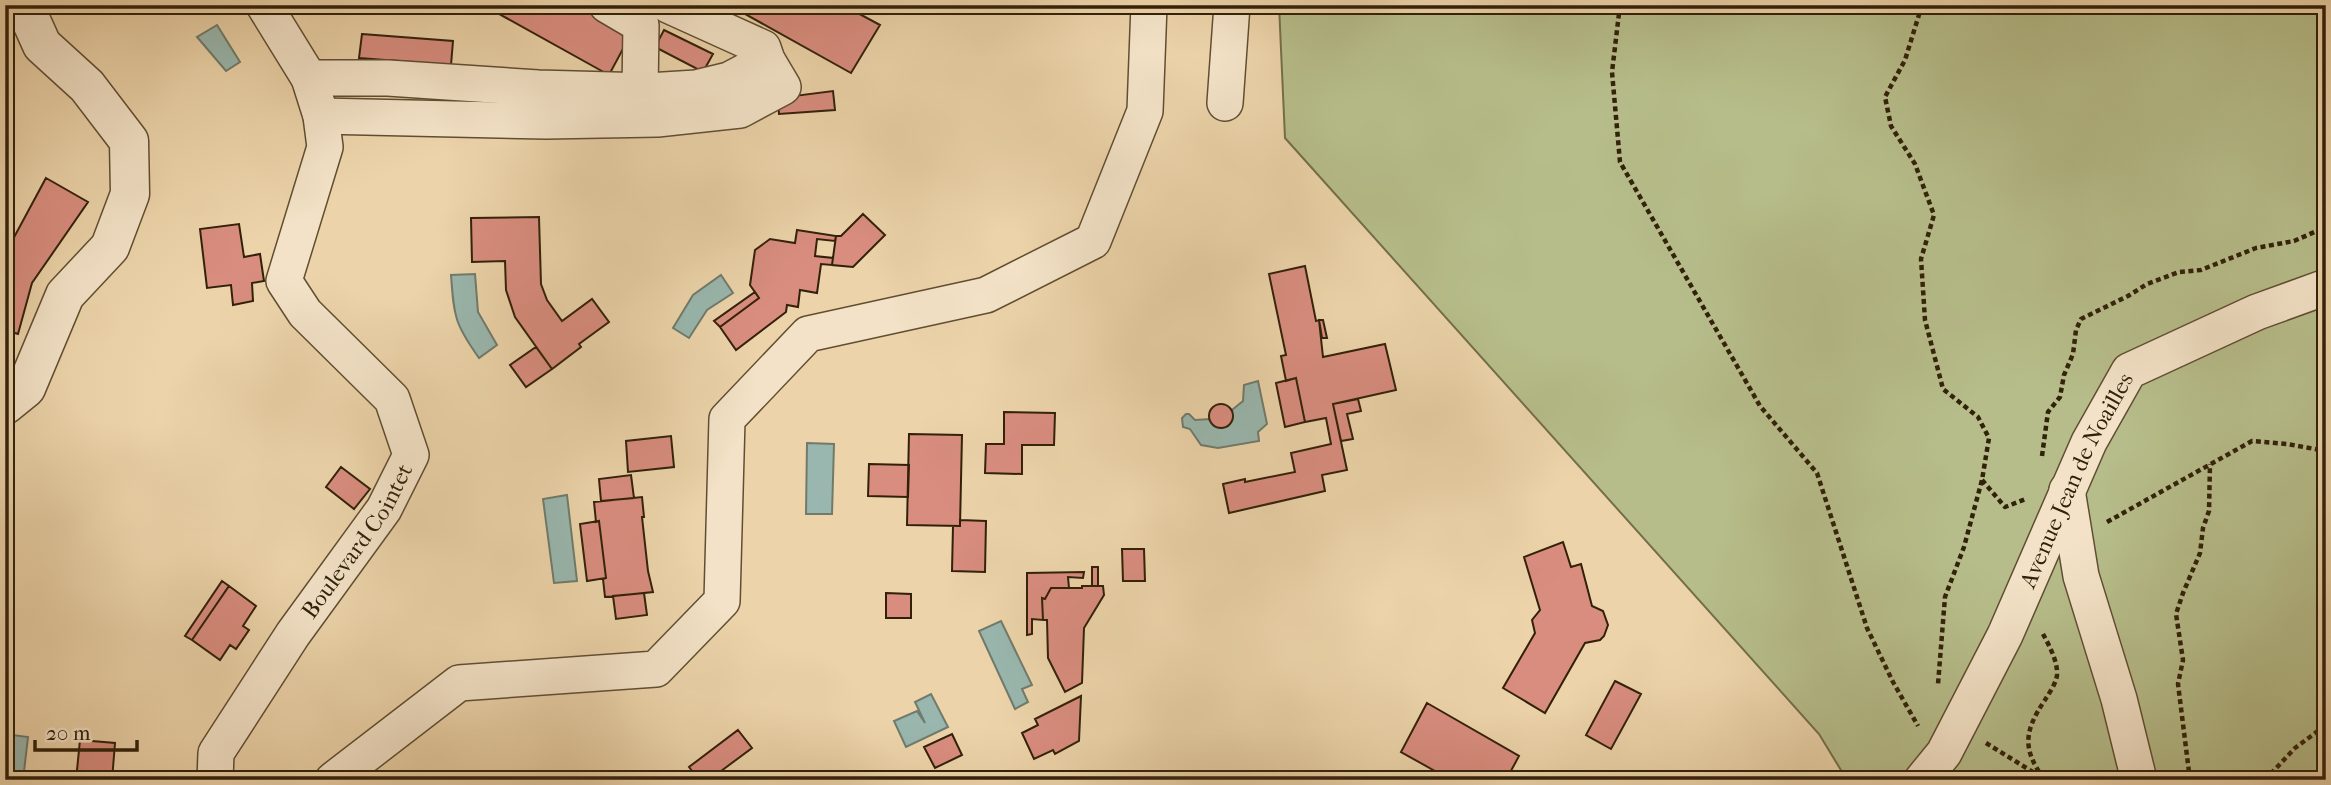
<svg xmlns="http://www.w3.org/2000/svg" width="2331" height="785" font-family="'IM FELL French Canon',serif">
  <style>
    .green { fill: #b6bd8a; stroke: #746f4a; stroke-width: 2 }
    .water { fill: #99b7ae; stroke: #707b6c; stroke-width: 2 }
    .building { fill: #d98d7f; stroke: #32210a; stroke-width: 2 }
    .lines { fill: none; stroke-linecap: round; stroke-linejoin: round }
    .minor-casing { stroke: #604e32; stroke-width: 38 }
    .tertiary-casing { stroke: #604e32; stroke-width: 41 }
    .path { stroke: #32210a; stroke-width: 4.5; stroke-dasharray: 5 3.5; stroke-linecap: butt }
    .minor { stroke: #f3e2c7; stroke-width: 35 }
    .tertiary { stroke: #f3e2c7; stroke-width: 38 }
    .labels { text-anchor: middle; stroke-width: 5; stroke-linejoin: round; paint-order: stroke }
    .street-label { font-size: 23px; fill: #32210a; stroke: #f3e2c7 }
  </style>
  <rect width="100%" height="100%" fill="#ecd3a9"/>
  <filter id="stains"><feTurbulence type="fractalNoise" baseFrequency=".00286" numOctaves="4"/><feColorMatrix values="0 0 0 0 .2 0 0 0 0 .09 0 0 0 0 .02 0 0 0 .5 -.17"/></filter>
  <radialGradient id="worn" r=".72"><stop offset=".6" stop-color="#630" stop-opacity="0"/><stop offset="1" stop-color="#630" stop-opacity=".3"/></radialGradient>
  <path class="green" d="M1279,5H2326V780H1847L1819,734L1285,138Z"/>
  <path class="water" d="M217,25L240,62L226,71L197,37Z
    M475,274L478,312L497,345L479,358C454,323 454,316 451,275Z
    M721,275L733,293L707,310L689,338L673,328L693,295Z
    M1258,381L1267,424L1258,432L1259,441L1218,448L1201,445L1190,429L1183,427L1182,418L1186,414H1189L1195,420L1210,419L1219,427L1228,426L1232,419V410L1243,401L1244,385Z
    M807,443L834,444L832,514H806Z
    M567,495L577,581L554,583L543,499Z
    M1001,621L1032,685L1022,689L1028,702L1015,709L979,631Z
    M931,694L948,727L906,747L894,721L917,711L925,723L915,702Z
    M5,734L28,737L23,780H5Z"/>
  <path class="building" d="M483,5H585L632,32L609,75Z
    M729,5H843L880,25L851,73Z
    M664,30L713,54L703,72L655,47Z
    M362,34L453,41L451,65L359,58Z
    M833,91L835,110L779,114L778,98Z
    M46,178L88,202L32,283L18,334L5,330V254Z
    M863,214L885,235L853,267L832,265L836,236H841Z
    M539,217L541,284L547,300L562,321L592,299L609,322L579,344L581,347L552,369L515,317L506,290L505,261L472,262L471,218Z
    M239,224L244,257L260,254L264,281L252,283L253,301L233,305L231,285L207,288L200,229Z
    M797,230L836,236L835,241L817,239L815,256L833,258L832,265L821,264L817,293L800,290L798,307L787,305L786,312L736,350L720,327L759,298L750,285L755,250L770,239L795,243Z
    M1305,266L1316,321L1319,320L1323,357L1385,344L1396,390L1333,404L1347,470L1322,475L1325,491L1229,513L1223,484L1245,479V482L1295,472L1291,453L1331,444L1326,418L1305,422L1296,378L1286,381L1281,356L1286,355L1269,274Z
    M755,292L759,298L720,327L714,321Z
    M1319,320H1323L1327,338H1322Z
    M536,347L552,369L526,387L510,365Z
    M1296,378L1305,422L1285,427L1276,383Z
    M1358,399L1361,411L1347,414L1353,439L1341,441L1333,404Z
    M1209 416a12 12 0 1 1 24 0a12 12 0 1 1-24 0Z
    M1004,412L1055,413L1054,445H1022V474L985,473L986,444H1004Z
    M909,434L962,435L960,526L907,525Z
    M671,436L674,467L628,472L626,441Z
    M869,464L909,465L908,497L868,496Z
    M341,467L370,489L354,509L326,487Z
    M631,475L634,498L601,501L599,479Z
    M642,497L644,517H642L648,571L653,592L605,597L603,579L606,578L599,521L596,522L594,502Z
    M960,520L986,521L985,572L952,571L953,526H960Z
    M599,521L606,578L587,581L580,524Z
    M1563,542L1571,567L1581,564L1592,606L1603,611L1608,625L1604,636L1600,640L1585,643L1545,713L1503,688L1535,633L1532,620L1540,610L1524,557Z
    M1122,549H1144L1145,581H1123Z
    M1092,567H1098V586H1092Z
    M1084,572L1083,578L1068,577L1069,588H1051L1045,599L1042,598L1043,620L1032,619V634L1027,635V573Z
    M222,581L229,586L192,640L185,636Z
    M229,586L256,606L243,626L249,630L236,649L230,645L220,660L192,640Z
    M1082,586H1103L1104,595L1084,628L1082,683L1065,692L1048,658L1047,620H1043L1042,598L1045,599L1051,588H1082Z
    M644,593L647,615L616,619L613,596Z
    M886,593L911,594V618H886Z
    M1615,681L1641,694L1611,749L1586,735Z
    M1081,696L1079,741L1055,754L1053,750L1034,759L1022,733L1038,725L1035,719Z
    M1427,703L1519,756L1506,780H1451L1401,752Z
    M738,730L752,748L709,780H699L689,767Z
    M952,734L962,755L935,768L924,747Z
    M80,740L115,743L112,780H76Z"/>
  <g class="lines">
    <defs>
      <g id="minor">
        <path d="M607,5L641,25L640,91"/>
        <path d="M309,78H388L538,88L648,91L696,88L729,80L767,60"/>
        <path d="M1225,103L1232,5"/>
        <path d="M321,116L546,121L657,119L740,110L783,87L767,60L763,48L668,5"/>
        <path d="M2067,490L2081,576L2119,699L2139,780"/>
        <path id="s1" d="M215,780L216,753L293,634L384,509L411,455L392,399L305,313L284,281L325,147L321,116L309,78L264,5"/>
        <path d="M333,780L459,683L656,669L722,601L727,419L808,334L986,295L1093,241L1145,111L1149,5"/>
        <path id="s2" d="M1922,780L1944,753L2005,635L2089,442L2129,371L2257,312L2326,287"/>
      </g>
      <path id="tertiary" d="M5,405L26,388L65,295L110,247L130,194L129,141L87,86L42,45L24,5"/>
    </defs>
    <use href="#minor" class="minor-casing"/>
    <use href="#tertiary" class="tertiary-casing"/>
    <path class="path" d="M1620,5L1612,72L1620,162L1760,406L1817,473L1867,628L1893,682L1918,726
      M1922,5L1905,60L1885,97L1891,126L1915,164L1934,215L1921,259L1925,320L1943,389L1978,417L1989,438L1982,480L1964,547L1945,597L1938,684
      M2042,456L2048,412L2060,397L2064,375L2073,354L2076,330L2081,319L2128,296L2147,284L2179,272L2201,270L2256,248L2294,241L2319,230H2326
      M1982,480L2005,507L2026,499
      M2107,522L2252,441L2287,444L2326,451
      M2043,634C2049,645 2058,662 2057,675C2056,684 2049,693 2045,700C2024,731 2022,749 2044,779
      M1986,743L2041,777
      M2190,780L2178,684L2183,660L2176,614L2183,593L2200,553L2203,528L2209,511L2210,464
      M2265,780L2295,748L2326,725"/>
    <use href="#minor" class="minor"/>
    <use href="#tertiary" class="tertiary"/>
  </g>
  <g class="labels">
    <g class="street-label">
      <text dy="8" stroke="none"><textPath href="#s2" startOffset="338">Avenue Jean de Noailles</textPath></text>
      <text dy="8" stroke="none"><textPath href="#s1" startOffset="282">Boulevard Cointet</textPath></text>
    </g>
  </g>
  <rect width="2331" height="785" fill="none" stroke="#ecd3a9" stroke-width="28"/>
  <rect x="7" y="7" width="2317" height="771" fill="none" stroke="#32210a" stroke-width="3.5"/>
  <rect x="14" y="14" width="2303" height="757" fill="none" stroke="#32210a" stroke-width="2"/>
  <path d="M35 740v10h102v-10" fill="none" stroke="#32210a" stroke-width="3.5"/>
  <text x="46" y="740" font-size="21" fill="#32210a" stroke="#f3e2c7" stroke-width="5" paint-order="stroke">20 m</text>
  <rect width="100%" height="100%" filter="url(#stains)"/>
  <rect width="100%" height="100%" fill="url(#worn)"/>
</svg>
